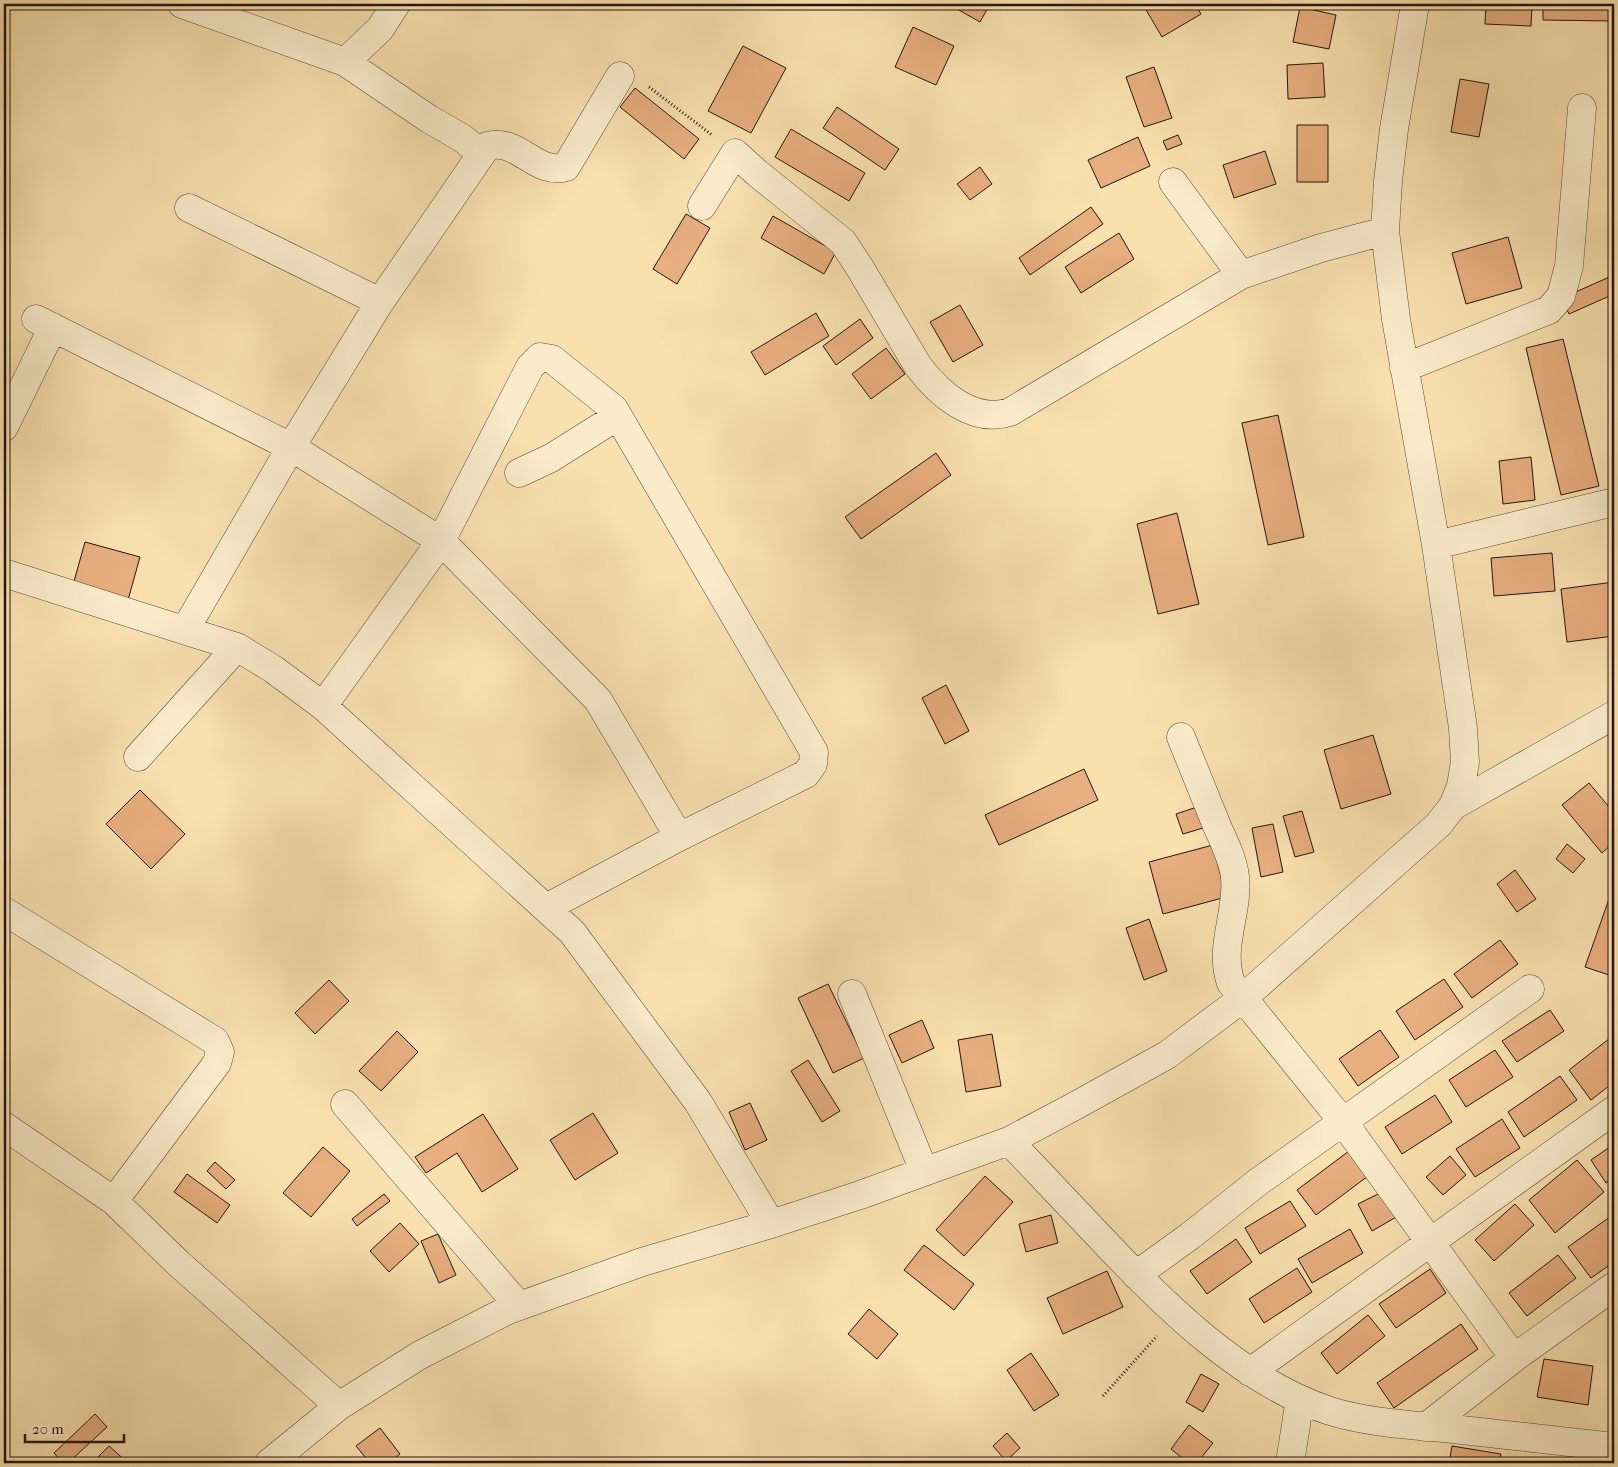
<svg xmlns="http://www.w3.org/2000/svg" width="1618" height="1467" font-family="'IM FELL French Canon',serif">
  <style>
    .building { fill: #e7ae7f; stroke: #27140d }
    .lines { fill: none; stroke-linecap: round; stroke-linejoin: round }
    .minor-casing { stroke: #5b4736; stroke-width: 29 }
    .path { stroke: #27140d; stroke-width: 3; stroke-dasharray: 1 2.5; stroke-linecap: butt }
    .minor { stroke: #faebcb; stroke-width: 28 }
  </style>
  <rect width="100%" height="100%" fill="#f8e0af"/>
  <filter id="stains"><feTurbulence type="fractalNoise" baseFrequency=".004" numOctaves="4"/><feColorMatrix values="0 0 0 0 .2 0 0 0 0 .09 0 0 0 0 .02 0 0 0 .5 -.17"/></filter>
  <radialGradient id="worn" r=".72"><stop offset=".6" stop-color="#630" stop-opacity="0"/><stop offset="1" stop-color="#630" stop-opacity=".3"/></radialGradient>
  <path class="building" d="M959,4H990L980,22L957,9Z
    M1153,4H1195L1201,14L1162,37L1145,8Z
    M1486,4H1532L1531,26L1485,24Z
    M1543,4H1614V21L1543,20Z
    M1300,7L1336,15L1329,49L1293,42Z
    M913,27L954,46L936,85L895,67Z
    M743,46L786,68L751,133L708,111Z
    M1323,63L1325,97L1288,99L1287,65Z
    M1154,67L1172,118L1144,127L1126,77Z
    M1460,79L1489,84L1479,137L1451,132Z
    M635,88L699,139L684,159L620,107Z
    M837,107L899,149L885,170L823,128Z
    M1297,125H1328V182H1297Z
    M791,129L865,173L849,201L775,157Z
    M1178,135L1182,144L1167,150L1163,141Z
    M1138,137L1150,166L1101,188L1088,160Z
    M1265,151L1276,184L1234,198L1223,165Z
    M980,167L992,184L970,200L957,184Z
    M1091,207L1103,224L1030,275L1019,258Z
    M686,214L710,228L677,284L653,269Z
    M773,216L836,252L824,274L761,238Z
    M1119,233L1134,259L1081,293L1065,267Z
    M1508,237L1522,288L1466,304L1452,253Z
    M1614,275V294L1569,314L1562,298Z
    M960,305L983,345L953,362L930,322Z
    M816,313L829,336L765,375L751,352Z
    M860,319L873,338L836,365L823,346Z
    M1563,339L1599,486L1561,495L1526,348Z
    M886,348L905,374L871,399L852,374Z
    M1278,415L1304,537L1268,545L1242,423Z
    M936,453L951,475L861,539L845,517Z
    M1531,457L1535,500L1503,504L1499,461Z
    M1177,513L1199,604L1158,614L1137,524Z
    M85,542L140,557L128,600L73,585Z
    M1552,553L1555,591L1494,596L1491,558Z
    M1614,582V636L1567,642L1561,589Z
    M946,685L969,731L945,744L922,698Z
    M1373,735L1391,794L1341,809L1324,750Z
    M1084,769L1098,800L999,845L985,815Z
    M1589,783L1614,813V842L1602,853L1562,805Z
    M140,790L185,834L151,869L106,824Z
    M1206,804L1213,825L1183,834L1176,814Z
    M1302,811L1314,852L1295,857L1283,816Z
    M1273,824L1283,872L1261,877L1252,828Z
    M1567,844L1585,859L1573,873L1556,859Z
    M1213,845L1226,897L1163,914L1149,862Z
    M1515,870L1536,899L1517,912L1497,884Z
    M1609,899L1614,901V960L1609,975L1585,967Z
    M1149,919L1167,971L1144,980L1126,928Z
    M1500,940L1518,964L1472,998L1454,974Z
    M1444,979L1463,1007L1415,1040L1396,1011Z
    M329,980L349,1001L315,1034L295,1013Z
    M828,984L864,1058L833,1073L798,998Z
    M1550,1010L1564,1031L1517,1062L1502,1041Z
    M922,1020L934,1048L902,1063L889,1035Z
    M1380,1030L1399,1057L1358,1086L1339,1059Z
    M397,1031L418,1052L381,1091L359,1071Z
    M992,1034L1001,1086L966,1092L958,1040Z
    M1614,1035V1082L1591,1100L1569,1070Z
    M1495,1050L1513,1077L1466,1107L1449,1080Z
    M808,1060L840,1111L822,1122L791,1071Z
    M1560,1076L1577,1100L1524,1137L1508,1112Z
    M1435,1095L1452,1122L1402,1154L1385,1127Z
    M750,1103L767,1140L745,1150L729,1112Z
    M593,1113L618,1153L575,1180L550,1140Z
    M483,1114L518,1169L482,1192L457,1153L426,1173L415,1157Z
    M1502,1119L1520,1148L1475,1177L1456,1149Z
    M1614,1144V1177L1606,1183L1591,1160Z
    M323,1147L350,1171L311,1217L283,1193Z
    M1349,1151L1368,1176L1316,1215L1297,1190Z
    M1450,1156L1466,1175L1443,1195L1426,1177Z
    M1577,1160L1604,1192L1555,1233L1529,1200Z
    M215,1162L235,1180L226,1189L207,1171Z
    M187,1174L230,1205L217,1223L174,1192Z
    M985,1176L1013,1202L964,1256L936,1230Z
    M1384,1191L1398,1216L1372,1231L1358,1204Z
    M384,1194L390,1201L357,1226L352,1219Z
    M1290,1201L1306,1226L1260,1254L1245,1228Z
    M1515,1204L1534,1225L1494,1261L1475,1240Z
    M1614,1214V1262L1591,1278L1568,1247Z
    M1051,1215L1058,1243L1026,1252L1019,1224Z
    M400,1223L419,1244L389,1272L370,1251Z
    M1350,1229L1363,1253L1312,1283L1298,1259Z
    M438,1234L456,1275L439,1283L421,1241Z
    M1236,1239L1252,1262L1207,1294L1190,1271Z
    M924,1245L974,1284L954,1310L904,1270Z
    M1558,1255L1576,1278L1527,1316L1509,1293Z
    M1297,1268L1312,1292L1264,1323L1249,1299Z
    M1430,1269L1446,1293L1396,1328L1379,1304Z
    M1107,1271L1123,1307L1063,1334L1047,1298Z
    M869,1309L898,1334L877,1359L848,1334Z
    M1368,1315L1385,1336L1337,1374L1321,1353Z
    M1461,1324L1478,1349L1394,1408L1377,1383Z
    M1031,1353L1059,1395L1034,1411L1007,1370Z
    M1544,1359L1593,1366L1588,1405L1537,1397Z
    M1201,1374L1219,1384L1203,1412L1186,1402Z
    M95,1414L107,1427L68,1463H63L54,1453Z
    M1189,1425L1213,1443L1197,1463H1188L1171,1449Z
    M380,1428L400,1454L388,1463H370L356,1446Z
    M1007,1433L1020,1448L1006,1461L993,1446Z
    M109,1446L128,1463H92Z
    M1452,1446L1501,1454L1499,1463H1449Z"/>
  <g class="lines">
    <defs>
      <path id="minor" d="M182,4L345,62L380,29L396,4
        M345,62L429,119L462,138L482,154
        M1173,182L1241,275
        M702,206L735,153L757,173L843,242L860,268L918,366C939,394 973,424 1010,412L1241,275L1321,248L1385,231
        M380,302L487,146C518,137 536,176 566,167L620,76
        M36,319L291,447L441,541L598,700L679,837
        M1404,368L1549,310L1561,296L1569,266L1582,108
        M4,427L53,327
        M519,473L551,458L618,416
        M1436,545L1614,502
        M4,573L237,647L273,669L323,706L572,932L698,1102L771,1224
        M185,630L291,447L380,302L189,208
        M323,706L441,541L530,367L540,357L552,359L614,409L814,752L813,764L806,774L679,837L546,908
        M1181,737C1193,767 1205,797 1217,826C1224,842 1233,859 1235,877C1239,912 1218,947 1231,983L1344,1123L1514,1358L1614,1286
        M138,757L237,647
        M1453,806L1614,715
        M4,911L215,1041L220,1052L217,1063L114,1201
        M852,994L924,1171
        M345,1104L519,1306
        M4,1126L114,1201L178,1263L339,1406
        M1009,1141C1038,1172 1068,1203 1097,1234C1160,1301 1240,1382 1330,1411C1369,1423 1412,1425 1453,1429C1507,1435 1560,1441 1614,1447
        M1136,1275L1190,1236L1258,1182L1530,989
        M1250,1372L1614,1110
        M1426,1427L1514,1358
        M269,1463L339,1406L420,1355L508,1310L642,1262L771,1224L860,1195L1009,1141L1073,1107L1167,1055L1243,998L1438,825L1453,806L1461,786L1465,762L1463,728L1436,545L1396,319L1385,231L1388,181L1394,129L1415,4
        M1290,1463L1300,1399"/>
    </defs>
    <use href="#minor" class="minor-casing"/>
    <path class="path" d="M649,87L712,135
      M1103,1396L1157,1336"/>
    <use href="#minor" class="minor"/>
  </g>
  <rect width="1618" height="1467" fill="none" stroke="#f8e0af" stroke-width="20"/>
  <rect x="5" y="5" width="1608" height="1457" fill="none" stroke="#27140d" stroke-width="2.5"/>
  <rect x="10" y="10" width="1598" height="1447" fill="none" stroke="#27140d"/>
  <path d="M25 1434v8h99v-8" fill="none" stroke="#27140d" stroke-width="2.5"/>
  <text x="32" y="1434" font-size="15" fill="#27140d" stroke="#faebcb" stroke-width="4" paint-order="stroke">20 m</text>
  <rect width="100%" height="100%" filter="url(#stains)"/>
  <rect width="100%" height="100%" fill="url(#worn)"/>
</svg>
